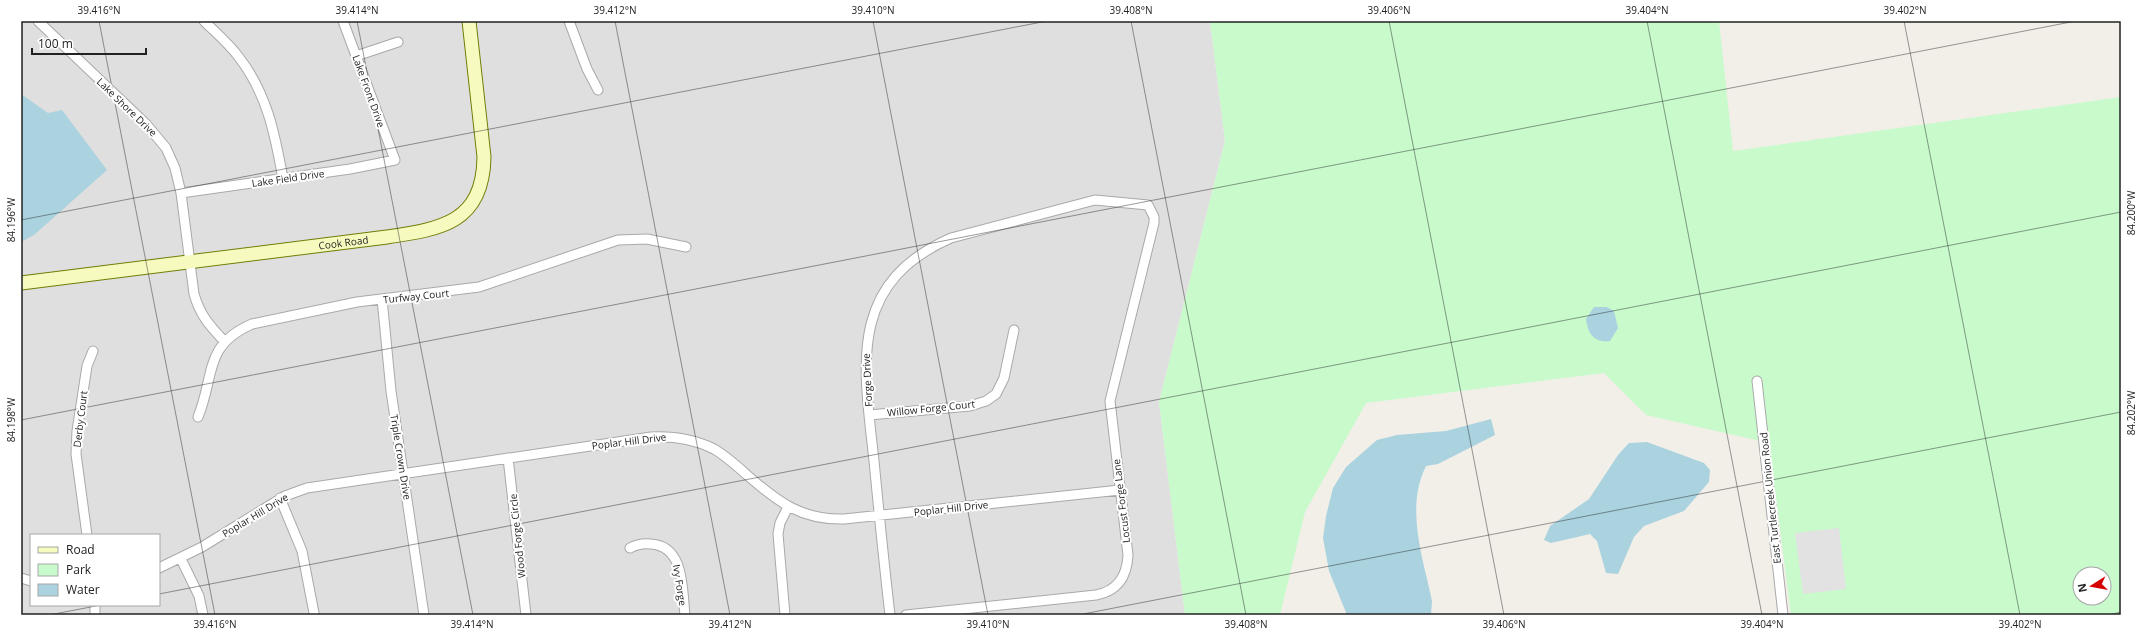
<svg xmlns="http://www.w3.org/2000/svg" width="2142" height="636" font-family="'Open Sans',sans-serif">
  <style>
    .residential { fill: #e0dfdf; fill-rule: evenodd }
    .park { fill: #c8facc; fill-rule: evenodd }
    .parking { fill: #e2e2e2 }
    .water { fill: #aad3df }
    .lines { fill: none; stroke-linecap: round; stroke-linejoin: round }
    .street-casing { stroke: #a9a9a9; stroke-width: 11 }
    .secondary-casing { stroke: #707d05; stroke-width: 15 }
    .street { stroke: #fff; stroke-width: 9 }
    .secondary { stroke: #f7fabf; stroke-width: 13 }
    .ticks { fill: none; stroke: #222; stroke-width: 1; stroke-opacity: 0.45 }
    .labels { text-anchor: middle; stroke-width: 4; stroke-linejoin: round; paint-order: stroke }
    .street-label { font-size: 10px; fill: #222; stroke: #fff }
    .neatline { fill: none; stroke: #222; stroke-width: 1.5 }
    .ticks-label { font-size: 10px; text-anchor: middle; fill: #222 }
  </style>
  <rect width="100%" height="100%" fill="#f2efe9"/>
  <path class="residential" d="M21,21H1210L1225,141L1159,402L1185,615H21ZM31,535H159V605H31Z"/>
  <path class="park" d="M1210,21H1719L1733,151L2121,97V615H1791L1769,443L1646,415L1604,373L1366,403L1305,512L1280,615H1185L1159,402L1225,141ZM2080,574H2104V598H2080Z"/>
  <path class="parking" d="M1839,528L1846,589L1803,594L1795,533Z"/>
  <path class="water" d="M21,94L48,113L62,110L107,170L34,235L21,242Z
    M1594,307H1607L1614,311L1618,328L1610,341C1594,343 1588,334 1586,319Z
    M1491,419L1495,435L1438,464L1426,466C1405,508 1423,558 1432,601L1431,615H1347L1329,571L1323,538L1326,516L1333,488L1346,467L1377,440L1397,435L1446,431Z
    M1647,442L1704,463L1710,470L1709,482L1684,511L1644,526L1634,537L1618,574L1606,573L1597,541L1590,534L1551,543L1544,540L1550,526L1589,499L1618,455L1629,443Z"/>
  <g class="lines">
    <defs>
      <path id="street" d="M38,21L146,124L166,148L175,168L181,193L194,294C200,315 209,325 224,341
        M204,21C215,32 228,43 238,56C267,93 275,134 283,179
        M569,21L587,69L598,90
        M356,56L398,42
        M181,193L350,169L395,160L343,21
        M382,299L391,391L424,615
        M1757,381L1783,615
        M869,415L970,406L986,401L996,394L1004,378L1014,330
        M198,417C215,376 203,345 252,324L357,302L479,287L618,240L647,239L686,247
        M508,458L526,615
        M280,498L302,551L314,613
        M87,535L76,454L77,431L87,366L93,351
        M630,548C637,544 643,543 651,544C685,546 682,590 685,615
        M181,559L199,596L203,615
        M159,568L202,547L285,496L307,488L651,437C673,436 694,439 714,449C726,456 737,466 747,475C778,502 801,520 844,519L1120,490
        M21,578L31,581
        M95,605V615
        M785,615L778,534L780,523L788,507
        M890,615C884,564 879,513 874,461C864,367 846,284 951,238L1095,200L1148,205L1154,217V223L1110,401L1128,555C1127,576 1118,591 1096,595L906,615"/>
      <g id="secondary">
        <path id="s1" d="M21,283L387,237C441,229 483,223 484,157L469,21"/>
      </g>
    </defs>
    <use href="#street" class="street-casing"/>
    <use href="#secondary" class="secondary-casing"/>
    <use href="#street" class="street"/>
    <use href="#secondary" class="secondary"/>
  </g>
  <path class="ticks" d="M99,21L215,615M357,21L473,615M615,21L730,615M873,21L988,615M1131,21L1246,615M1389,21L1504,615M1647,21L1762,615M1904,21L2020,615M21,220L1047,21M21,420L2076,21M159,594L2121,212M49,615L101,605M1078,615L2121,412M2108,615L2121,612"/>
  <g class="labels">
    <g class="street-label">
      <text transform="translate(369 91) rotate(70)" y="4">Lake Front Drive</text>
      <text transform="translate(127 107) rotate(44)" y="4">Lake Shore Drive</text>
      <text transform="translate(288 178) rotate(-8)" y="4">Lake Field Drive</text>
      <text dy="4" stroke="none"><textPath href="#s1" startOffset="325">Cook Road</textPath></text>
      <text transform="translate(416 296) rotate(-6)" y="4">Turfway Court</text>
      <text transform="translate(867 380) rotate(-93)" y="4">Forge Drive</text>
      <text transform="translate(931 408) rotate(-6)" y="4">Willow Forge Court</text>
      <text transform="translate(80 419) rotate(-83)" y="4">Derby Court</text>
      <text transform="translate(629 441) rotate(-7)" y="4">Poplar Hill Drive</text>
      <text transform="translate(401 457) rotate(81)" y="4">Triple Crown Drive</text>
      <text transform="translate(1770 498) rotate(-96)" y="4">East Turtlecreek Union Road</text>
      <text transform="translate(1121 501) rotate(-97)" y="4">Locust Forge Lane</text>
      <text transform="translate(951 508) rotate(-6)" y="4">Poplar Hill Drive</text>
      <text transform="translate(255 515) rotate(-31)" y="4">Poplar Hill Drive</text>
      <text transform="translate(517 536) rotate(-96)" y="4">Wood Forge Circle</text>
      <text transform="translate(680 585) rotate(81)" y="4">Ivy Forge</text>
    </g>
  </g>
  <rect width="2142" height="636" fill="none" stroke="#ffffff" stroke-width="44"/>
  <rect x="30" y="534" width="130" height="72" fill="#ffffff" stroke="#a7a7a7"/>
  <rect x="38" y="547" width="20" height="6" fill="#f7fabf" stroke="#a7a7a7"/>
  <text x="66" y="554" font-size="12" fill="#222222">Road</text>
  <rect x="38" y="564" width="20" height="12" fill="#c8facc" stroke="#a7a7a7"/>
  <text x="66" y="574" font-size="12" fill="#222222">Park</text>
  <rect x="38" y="584" width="20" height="12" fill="#aad3df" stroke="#a7a7a7"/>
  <text x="66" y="594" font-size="12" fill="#222222">Water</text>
  <g transform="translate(2092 586) rotate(259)"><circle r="19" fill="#ffffff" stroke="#a7a7a7"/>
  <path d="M0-3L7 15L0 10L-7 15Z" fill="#d40000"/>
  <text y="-6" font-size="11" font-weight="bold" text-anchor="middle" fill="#222222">N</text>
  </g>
  <path d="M32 48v6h114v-6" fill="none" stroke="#222222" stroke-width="2"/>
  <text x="38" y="48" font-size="12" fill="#222222" stroke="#ffffff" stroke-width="3" paint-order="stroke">100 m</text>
  <rect x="22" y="22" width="2098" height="592" class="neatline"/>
  <g class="ticks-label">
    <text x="99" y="14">39.416°N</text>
    <text x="357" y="14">39.414°N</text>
    <text x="615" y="14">39.412°N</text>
    <text x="873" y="14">39.410°N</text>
    <text x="1131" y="14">39.408°N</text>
    <text x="1389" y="14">39.406°N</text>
    <text x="1647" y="14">39.404°N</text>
    <text x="1905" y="14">39.402°N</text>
    <text transform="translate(2131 213) rotate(-90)" y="4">84.200°W</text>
    <text transform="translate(11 220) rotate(-90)" y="4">84.196°W</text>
    <text transform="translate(2131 413) rotate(-90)" y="4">84.202°W</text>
    <text transform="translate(11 420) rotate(-90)" y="4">84.198°W</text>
    <text x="215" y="628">39.416°N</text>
    <text x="472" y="628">39.414°N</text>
    <text x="730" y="628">39.412°N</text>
    <text x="988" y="628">39.410°N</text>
    <text x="1246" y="628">39.408°N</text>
    <text x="1504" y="628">39.406°N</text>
    <text x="1762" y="628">39.404°N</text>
    <text x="2020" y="628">39.402°N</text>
  </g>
</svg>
